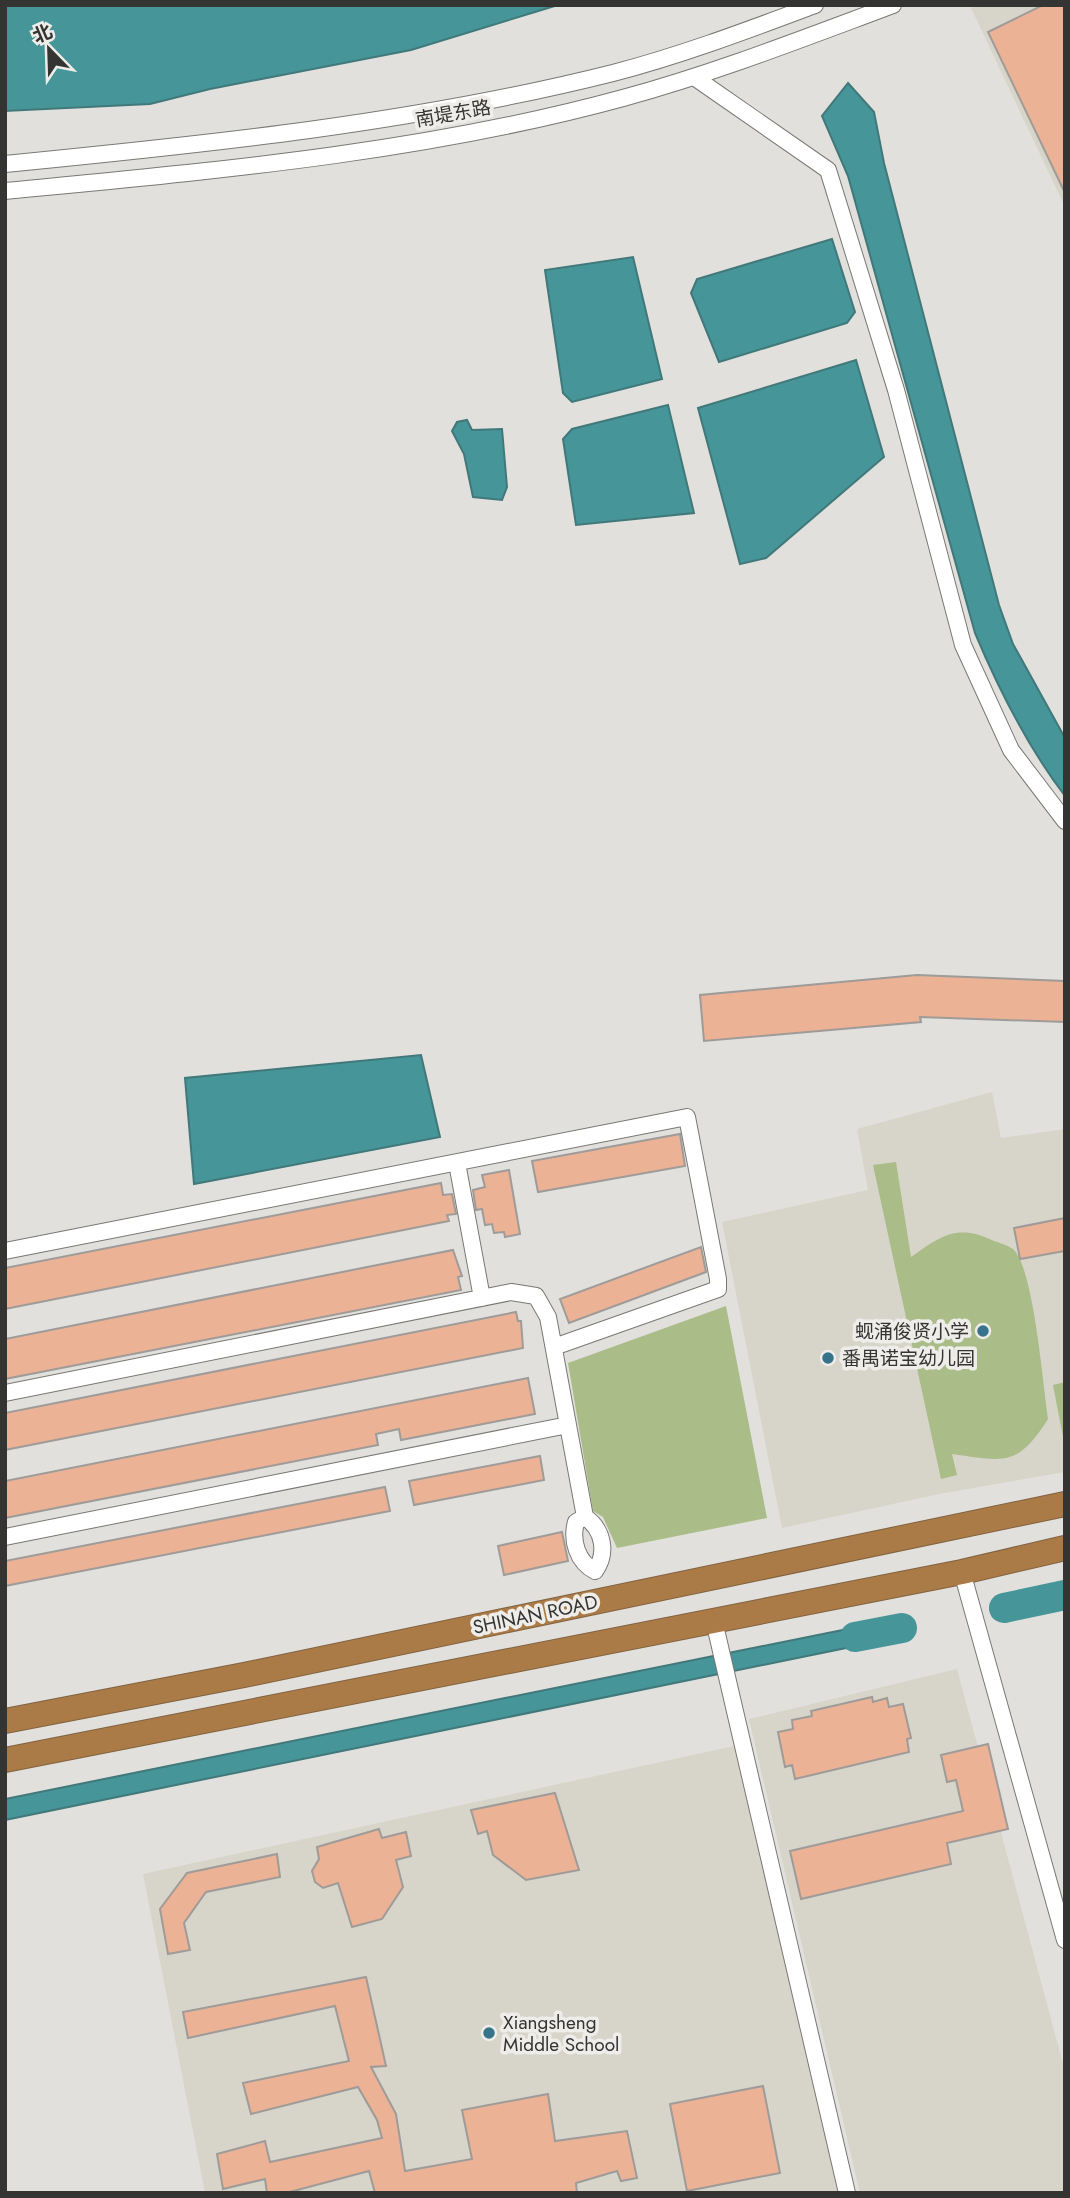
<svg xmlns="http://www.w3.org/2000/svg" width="1070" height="2198" font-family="Jost,'Noto Sans SC',sans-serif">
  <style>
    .built { fill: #d7d4c9 }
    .green { fill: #aabc88 }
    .water { fill: #469599; stroke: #41787a; stroke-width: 2 }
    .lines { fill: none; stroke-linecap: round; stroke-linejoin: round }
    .river { stroke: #469599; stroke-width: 30 }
    .building { fill: #ecb296; stroke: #9e9b99; stroke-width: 2 }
    .minor-casing { stroke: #797875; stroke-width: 18 }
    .highway-casing { stroke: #816240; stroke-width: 26 }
    .minor { stroke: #fff; stroke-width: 16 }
    .highway { stroke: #ab7b47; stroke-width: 24 }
    .poi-dot { fill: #37748b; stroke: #eeede9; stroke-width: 2.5 }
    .labels { text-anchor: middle; stroke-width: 7; stroke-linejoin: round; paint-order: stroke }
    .street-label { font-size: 19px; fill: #343433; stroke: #eeede9 }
    .poi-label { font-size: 19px; fill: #343433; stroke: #eeede9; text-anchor: start }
  </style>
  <rect width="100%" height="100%" fill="#e1e0dc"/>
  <path class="built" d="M977,5H1065V207L971,8Z
    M992,1092L1001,1138L1065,1129V1472L939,1494L782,1528L722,1222L868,1190L857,1129Z
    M957,1669L1065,2071V2193H860L749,1719Z
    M739,1745L841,2193H205L143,1874Z"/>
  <path class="green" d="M896,1162L911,1257C941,1236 957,1223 994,1241C1000,1243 1010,1246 1014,1250C1034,1271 1043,1386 1048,1419C1017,1468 1004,1461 952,1454L957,1475L941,1479L873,1165Z
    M726,1306L767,1518L617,1548L603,1517L593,1511L568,1363Z
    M1065,1382V1447L1053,1385Z"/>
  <path class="water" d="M5,5H558L411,50L210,89L150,104L5,111Z
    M848,83L874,112L884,163L999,605L1013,644L1065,738V796C1027,746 999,690 975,633L848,176L822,116Z
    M832,239L855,312L847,323L719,362L691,293L697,279Z
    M633,257L662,379L572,402L563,393L545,270Z
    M856,360L884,457L766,558L740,564L698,408Z
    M668,405L694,513L576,525L563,439L572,429Z
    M467,420L472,430L502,429L507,487L502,500L473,497L464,454L452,431L457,422Z
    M421,1055L440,1137L194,1184L185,1078Z
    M1065,1585V1603L1021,1612L1012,1606L1019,1594Z
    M877,1623L893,1630L885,1640L5,1820V1799Z"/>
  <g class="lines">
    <path class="river" d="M1004,1608L1065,1595
      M855,1637L902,1628"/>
  </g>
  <path class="building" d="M1043,5H1065V193L988,32Z
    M917,975L1065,981V1022L920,1017L921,1022L704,1041L700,995Z
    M680,1134L685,1166L538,1192L532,1161Z
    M509,1170L520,1234L505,1237L504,1232L494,1233L492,1224L485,1225L482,1209L476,1210L473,1190L485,1187L482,1175Z
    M441,1183L443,1195L452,1194L456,1214L447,1215L449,1221L5,1309V1268Z
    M1065,1218V1251L1020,1259L1014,1228Z
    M701,1247L706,1272L569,1323L560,1299Z
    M453,1250L462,1276L458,1277L461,1290L5,1379V1339Z
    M516,1312L518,1321H521L523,1348L5,1450V1413Z
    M528,1378L535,1414L401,1440L399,1429L376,1434L378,1445L5,1518V1481Z
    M540,1456L544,1480L414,1505L409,1481Z
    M385,1487L390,1511L5,1586V1561Z
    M562,1532L568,1561L504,1575L498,1546Z
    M872,1697L873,1702L887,1698L889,1707L903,1704L911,1738L907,1739L909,1752L795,1779L792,1765L785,1767L778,1732L793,1729L792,1720L812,1716L811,1711Z
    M988,1744L1008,1829L947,1843L951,1864L801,1899L790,1851L963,1811L956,1780L947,1782L941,1755Z
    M555,1793L579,1870L526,1880L493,1855L487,1831L478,1834L471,1810Z
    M379,1829L382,1838L406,1832L411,1856L396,1860L403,1887L382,1919L352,1927L338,1883L323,1888L315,1882L312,1871L319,1859L317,1847Z
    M277,1854L280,1877L206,1892L184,1923L190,1950L168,1954L160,1909L187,1873Z
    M366,1977L386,2066L371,2067L396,2114L405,2171L472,2159L462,2110L548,2094L555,2141L627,2131L637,2178L621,2181L617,2171L576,2183L577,2193H375L369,2171L286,2193H267L265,2179L223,2189L217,2154L265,2141L270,2162L382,2138L377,2120L358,2087L251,2114L243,2083L349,2061L335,2006L188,2038L183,2012Z
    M763,2086L780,2173L687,2191L670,2104Z"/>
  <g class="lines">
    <defs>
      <path id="minor" d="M694,77L828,170L896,390L963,645L1011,750L1065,821
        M5,164C209,144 414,123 613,73C682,55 748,30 815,5
        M5,191C212,171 422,153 623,98C715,73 804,38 893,5
        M457,1163L482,1298
        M5,1251L687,1117L718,1279V1289L554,1347
        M5,1393L511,1292L536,1296L548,1317L585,1517
        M585,1517C603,1529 608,1553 595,1571C577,1562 571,1540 576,1522Z
        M5,1537L568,1425
        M962,1572L1065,1940
        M714,1621L847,2193"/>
      <path id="highway" d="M5,1721L244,1675L1065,1504
        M5,1760L962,1572L1065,1548"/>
    </defs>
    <use href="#minor" class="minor-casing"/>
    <use href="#highway" class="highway-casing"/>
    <use href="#minor" class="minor"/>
    <use href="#highway" class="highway"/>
  </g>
  <g class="poi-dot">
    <circle cx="983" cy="1331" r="7"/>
    <circle cx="828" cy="1358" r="7"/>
    <circle cx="489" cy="2033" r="7"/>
  </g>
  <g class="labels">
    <g class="street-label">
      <text transform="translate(453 113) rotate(-10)" y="7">南堤东路</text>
      <text transform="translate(535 1614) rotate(-12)" y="7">SHINAN ROAD</text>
    </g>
    <g class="poi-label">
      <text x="969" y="1338" text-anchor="end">蚬涌俊贤小学</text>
      <text x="842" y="1365">番禺诺宝幼儿园</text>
      <text x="503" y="2029">Xiangsheng<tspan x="503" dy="22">Middle School</tspan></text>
    </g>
  </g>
  <rect width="1070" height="2198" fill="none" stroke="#343433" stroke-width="14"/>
  <g transform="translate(49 49) rotate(337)" stroke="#eeede9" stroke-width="5" paint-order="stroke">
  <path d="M0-5L12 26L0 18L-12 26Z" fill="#343433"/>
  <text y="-10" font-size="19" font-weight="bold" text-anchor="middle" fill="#343433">北</text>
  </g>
</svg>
